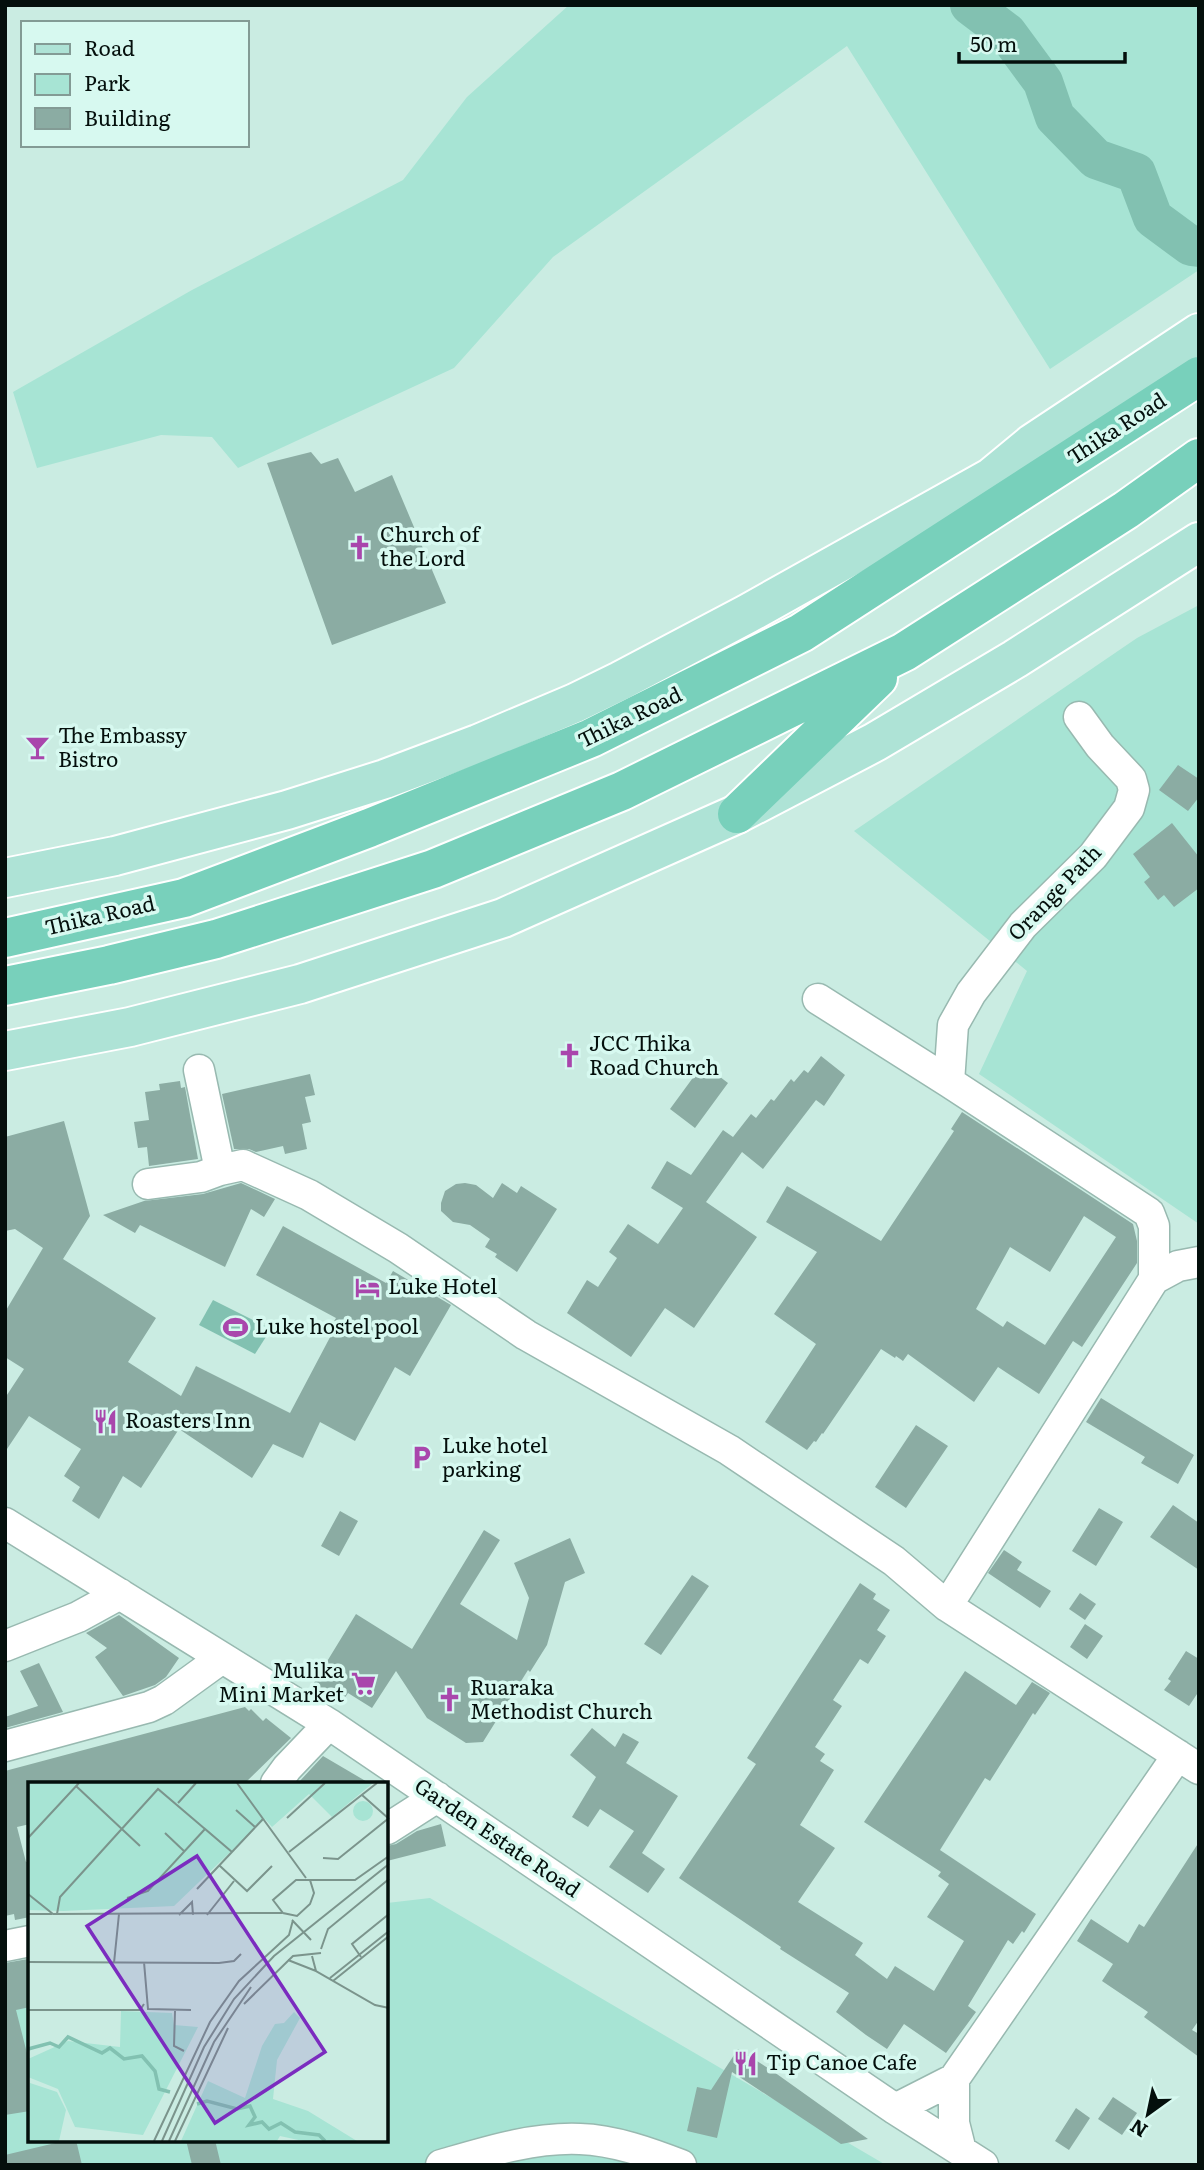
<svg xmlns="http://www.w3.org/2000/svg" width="1204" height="2170" font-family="Literata,serif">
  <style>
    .green { fill: #a7e4d4 }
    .water { fill: #82c1b1 }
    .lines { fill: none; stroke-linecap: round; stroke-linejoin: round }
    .river { stroke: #82c1b1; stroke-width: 40 }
    .building { fill: #8baca3; fill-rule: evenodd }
    .minor-casing { stroke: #98b9b0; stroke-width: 33 }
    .major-casing { stroke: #fff; stroke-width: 42 }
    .highway-casing { stroke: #fff; stroke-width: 42 }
    .minor { stroke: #fff; stroke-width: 30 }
    .major { stroke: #aee3d6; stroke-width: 38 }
    .highway { stroke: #78d0bb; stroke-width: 38 }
    .labels { text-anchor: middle; stroke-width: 7; stroke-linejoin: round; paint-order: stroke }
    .street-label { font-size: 21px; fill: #040f0c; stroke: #d7f9f0 }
    .poi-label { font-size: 21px; fill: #040f0c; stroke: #d7f9f0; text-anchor: start }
    .inset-river { fill: none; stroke: #82c1b1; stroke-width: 3.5 }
    .inset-road { fill: none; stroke: #7b948c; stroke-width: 2 }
    .view { fill: #7b2cbf; fill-opacity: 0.15; stroke: #7b2cbf; stroke-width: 3.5 }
    .inset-edge { fill: none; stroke: #040f0c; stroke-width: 3.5 }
  </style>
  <rect width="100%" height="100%" fill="#caece2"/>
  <path class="green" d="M569,5H1199V270L1050,369L847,46L553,257L454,368L238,468L212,437L161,435L37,468L13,392L192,290L403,180L467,97Z
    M1199,605V1224L979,1074L1027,971L854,831L1137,638Z
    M430,1898L886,2165H5V1972L30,1966V2140H387V1903Z"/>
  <path class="water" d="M213,1300L271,1329L255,1354L199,1325Z"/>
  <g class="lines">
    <path class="river" d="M970,5L1007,33L1043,82L1055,117L1096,159L1136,173L1153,218L1191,246L1199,247"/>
  </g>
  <path class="building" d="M311,452L321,464L338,458L355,492L392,475L446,603L332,645L267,463Z
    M1178,765L1199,779V797L1188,811L1159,790Z
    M1172,823L1199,857V888L1174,907L1164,895L1158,900L1144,882L1150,877L1133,854Z
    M821,1056L845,1075L824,1106L816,1100L763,1169L742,1152L706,1202L757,1237L694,1328L665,1308L631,1357L567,1313L587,1280L598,1287L617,1258L609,1252L628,1224L658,1244L683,1208L651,1188L667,1161L691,1175L723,1130L733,1137L751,1114L756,1118L771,1099L774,1101L791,1079L794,1082L804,1070L808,1073Z
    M703,1064L728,1083L695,1128L670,1109Z
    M310,1074L315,1095L305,1097L311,1122L302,1124L307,1149L285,1154L283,1146L256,1152L249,1149H234L222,1094Z
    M180,1081L181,1088L185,1087L198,1159L149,1166L147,1147L138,1148L134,1122L149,1120L145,1092L160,1090L159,1084Z
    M962,1112L1133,1224L1137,1241V1263L1082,1347L1073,1341L1039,1394L998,1367L974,1402L908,1354L903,1361L896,1356L895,1358L881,1349L823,1434L822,1433L816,1442L814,1441L807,1450L765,1422L816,1344L774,1314L817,1252L766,1222L787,1186L881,1241L954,1131L951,1129ZM1084,1216L1116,1237L1045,1345L1007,1321L1003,1327L976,1309L1010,1247L1050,1272Z
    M64,1121L90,1216L63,1259L156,1318L128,1362L181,1396L196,1366L290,1413L337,1324L333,1323L336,1318L256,1275L283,1226L386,1283L393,1271L451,1305L410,1376L395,1367L355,1441L320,1422L303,1458L273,1444L252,1478L179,1429L141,1488L123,1476L99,1519L72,1501L80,1487L64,1476L81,1449L29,1416L5,1452V1398L24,1369L5,1357V1312L43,1248L15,1229L5,1231V1137Z
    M241,1183L275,1199L264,1217L251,1209L225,1267L140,1225L135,1233L103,1215L144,1201L203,1194Z
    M465,1183L476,1185L493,1198L502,1183L517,1193L521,1186L557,1209L517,1272L495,1257L497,1254L485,1247L490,1239L470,1225L453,1222L441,1211V1203L445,1191L456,1184Z
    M1101,1398L1194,1455L1178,1484L1141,1463L1145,1457L1086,1422Z
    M916,1425L948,1446L906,1508L875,1487Z
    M1173,1505L1199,1523V1570L1150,1537Z
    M1099,1508L1123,1522L1096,1566L1072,1551Z
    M340,1511L358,1521L339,1556L321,1546Z
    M484,1530L500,1540L460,1604L517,1640L529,1598L514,1563L570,1538L585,1573L565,1582L547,1645L530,1672L528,1670L483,1742L466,1743L427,1718L396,1671L372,1708L348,1693L342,1702L335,1696L332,1698L312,1686L356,1614L412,1649Z
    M1004,1550L1022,1562L1017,1570L1051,1591L1040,1608L988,1573Z
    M692,1575L709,1586L661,1655L644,1644Z
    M860,1583L876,1594L873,1599L890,1610L877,1630L886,1636L868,1664L860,1659L833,1700L842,1706L815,1747L825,1754L820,1761L834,1770L800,1825L835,1848L798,1902L863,1943L855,1955L887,1979L895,1966L934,1991L964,1941L927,1917L949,1884L938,1876L941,1872L864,1822L965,1671L1016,1705L1032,1682L1050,1693L1035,1715L1033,1713L990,1781L985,1778L940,1850L1036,1914L1024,1933L1022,1931L1013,1944L1008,1940L968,2006L976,2012L946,2053L904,2024L887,2049L866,2035L836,2012L849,1993L780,1949L781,1947L679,1878L756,1764L747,1758Z
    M1080,1593L1096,1604L1085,1620L1069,1609Z
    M119,1615L179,1658L166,1677L155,1685L123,1696L95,1657L107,1648L86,1633Z
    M1085,1624L1103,1636L1087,1659L1070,1647Z
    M1186,1651L1199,1659V1691L1189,1706L1164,1690L1171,1681L1168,1679Z
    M39,1663L63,1712L5,1728V1717L38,1706L20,1671Z
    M245,1707L249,1711L251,1709L263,1721L266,1718L291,1738L245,1783H30V1824L17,1827L26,1862L30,1861V1917L15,1920L14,1914L5,1916V1771Z
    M592,1728L615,1747L623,1733L639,1742L626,1763L678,1796L642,1853L665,1869L648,1893L609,1867L634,1831L600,1809L588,1827L572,1817L596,1777L570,1755Z
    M323,1756L369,1783H298Z
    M441,1824L446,1846L387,1861V1846L396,1844L417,1831Z
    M1199,1842V2020L1192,2030L1199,2034V2057L1144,2017L1148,2012L1102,1981L1113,1964L1077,1941L1091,1919L1128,1943L1139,1924L1144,1927Z
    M28,1959L30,2007L16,2010L30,2065V2111L5,2115V1963Z
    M738,2049L774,2072L868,2139L841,2144L732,2072L717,2138L687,2131L697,2087L711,2090Z
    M1113,2097L1137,2113L1122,2135L1098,2119Z
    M1076,2108L1090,2118L1069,2150L1055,2141Z
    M68,2140H76L82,2165H5V2155Z
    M186,2140H215L221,2165H192Z"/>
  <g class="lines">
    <defs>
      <path id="minor" d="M818,999L949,1082L1149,1213L1154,1226V1279L947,1606
        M199,1070L220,1170
        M949,1082L953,1025L971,993L1023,925L1093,856L1129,808L1134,790L1131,779L1100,746L1079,717
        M148,1184L201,1177L220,1170L243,1165L309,1195L398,1248L526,1335L729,1450L894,1561L947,1606L1199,1769
        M1154,1279L1178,1266L1199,1262
        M5,1523L329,1724L895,2109L983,2165
        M5,1646L78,1617L120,1594
        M5,1746L149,1707L164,1700L222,1658
        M276,1783L287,1768L329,1724
        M387,1829L437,1797
        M5,1946L30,1941
        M954,2079V2123L961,2151
        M895,2109L954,2079L1178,1755
        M441,2165C486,2152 533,2137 580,2139C614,2140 650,2153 681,2165"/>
      <path id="major" d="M5,878L115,856L287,810L385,779L478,744L575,703L620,681L747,614L992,477L1033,443L1199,333
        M5,1051L130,1027L300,984L503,918L737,814L875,742L1015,659L1199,542"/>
      <path id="highway" d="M737,814L878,678
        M5,938L184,898L369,828L591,738L801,633L1199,376
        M5,986L109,965L216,939L433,869L622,791L904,652L1126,510L1199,458"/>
    </defs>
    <use href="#minor" class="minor-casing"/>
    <use href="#major" class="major-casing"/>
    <use href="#highway" class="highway-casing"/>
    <use href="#minor" class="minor"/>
    <use href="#major" class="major"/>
    <use href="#highway" class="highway"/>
  </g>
  <defs>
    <symbol id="church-bare" viewBox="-9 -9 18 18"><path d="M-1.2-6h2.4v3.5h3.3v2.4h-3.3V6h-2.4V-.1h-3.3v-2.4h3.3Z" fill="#a946ac" stroke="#d7f9f0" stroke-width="2.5" paint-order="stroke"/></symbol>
    <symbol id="bar-bare" viewBox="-9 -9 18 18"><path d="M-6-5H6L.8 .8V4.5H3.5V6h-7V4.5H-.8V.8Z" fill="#a946ac" stroke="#d7f9f0" stroke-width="2.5" paint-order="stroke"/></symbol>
    <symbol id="hotel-bare" viewBox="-9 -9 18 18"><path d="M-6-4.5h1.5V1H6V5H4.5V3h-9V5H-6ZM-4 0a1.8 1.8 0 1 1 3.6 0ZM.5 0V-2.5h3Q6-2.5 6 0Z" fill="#a946ac" stroke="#d7f9f0" stroke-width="2.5" paint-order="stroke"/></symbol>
    <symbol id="stadium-bare" viewBox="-9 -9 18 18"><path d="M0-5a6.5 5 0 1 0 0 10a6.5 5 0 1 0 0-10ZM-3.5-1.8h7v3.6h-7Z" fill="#a946ac" stroke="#d7f9f0" stroke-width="2.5" paint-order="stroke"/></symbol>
    <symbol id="restaurant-bare" viewBox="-9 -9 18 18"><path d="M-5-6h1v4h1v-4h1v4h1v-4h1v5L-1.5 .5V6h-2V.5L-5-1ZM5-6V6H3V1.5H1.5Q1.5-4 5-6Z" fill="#a946ac" stroke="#d7f9f0" stroke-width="2.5" paint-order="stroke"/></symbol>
    <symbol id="parking-bare" viewBox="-9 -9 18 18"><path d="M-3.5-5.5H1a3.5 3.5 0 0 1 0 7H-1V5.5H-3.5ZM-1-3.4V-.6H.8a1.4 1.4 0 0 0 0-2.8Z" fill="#a946ac" stroke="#d7f9f0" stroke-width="2.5" paint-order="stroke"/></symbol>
    <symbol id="supermarket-bare" viewBox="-9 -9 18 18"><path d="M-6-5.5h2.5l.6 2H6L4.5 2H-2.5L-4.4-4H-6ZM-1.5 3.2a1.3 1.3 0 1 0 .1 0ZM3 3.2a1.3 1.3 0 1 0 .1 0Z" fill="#a946ac" stroke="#d7f9f0" stroke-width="2.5" paint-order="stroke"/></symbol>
  </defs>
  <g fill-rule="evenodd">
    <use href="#church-bare" x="342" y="530" width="35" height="35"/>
    <use href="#bar-bare" x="20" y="730" width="35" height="35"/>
    <use href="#church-bare" x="552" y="1038" width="35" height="35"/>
    <use href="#hotel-bare" x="350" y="1270" width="35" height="35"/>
    <use href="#stadium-bare" x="218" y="1310" width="35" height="35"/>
    <use href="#restaurant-bare" x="88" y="1404" width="35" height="35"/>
    <use href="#parking-bare" x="404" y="1440" width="35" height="35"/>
    <use href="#supermarket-bare" x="346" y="1666" width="35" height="35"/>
    <use href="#church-bare" x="432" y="1682" width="35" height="35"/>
    <use href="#restaurant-bare" x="728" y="2046" width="35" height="35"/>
  </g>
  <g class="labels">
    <g class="street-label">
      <text transform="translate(1117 429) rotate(-33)" y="7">Thika Road</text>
      <text transform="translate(630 718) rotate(-26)" y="7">Thika Road</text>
      <text transform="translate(1055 893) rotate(-46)" y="7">Orange Path</text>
      <text transform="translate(100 916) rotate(-13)" y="7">Thika Road</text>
      <text transform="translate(497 1838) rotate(34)" y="7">Garden Estate Road</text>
    </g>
    <g class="poi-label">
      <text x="380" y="542">Church of<tspan x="380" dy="24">the Lord</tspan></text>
      <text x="58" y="743">The Embassy<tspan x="58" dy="24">Bistro</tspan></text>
      <text x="589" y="1051">JCC Thika<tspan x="589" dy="24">Road Church</tspan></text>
      <text x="388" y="1294">Luke Hotel</text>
      <text x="255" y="1334">Luke hostel pool</text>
      <text x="125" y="1428">Roasters Inn</text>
      <text x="442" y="1453">Luke hotel<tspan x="442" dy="24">parking</tspan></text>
      <text x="344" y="1678" text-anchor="end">Mulika<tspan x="344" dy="24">Mini Market</tspan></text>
      <text x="470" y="1695">Ruaraka<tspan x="470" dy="24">Methodist Church</tspan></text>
      <text x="766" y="2070">Tip Canoe Cafe</text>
    </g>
  </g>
  <g transform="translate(28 1782)">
    <rect width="360" height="360" fill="#caece2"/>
    <path d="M0,1H345L304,35L281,12L244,45L237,37L146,124L35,129L0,128ZM325 29a10 10 0 1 1 20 0a10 10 0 1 1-20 0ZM93,229L144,231L146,243L170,245L115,353L47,345L30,307L0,295V277L40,259L92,265ZM266,230L272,236L249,278L245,317L280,329L329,359H275L252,354L249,359H153L180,299L217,316L234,264L247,242L256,241ZM2,301L29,310L38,328L31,359H0Z" fill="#a7e4d4"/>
    <path class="inset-river" d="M0,267L22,261L31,265L40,255L74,271L82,266L96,277L114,274L127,289L131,307L142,310M169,322L179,319L209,327L222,324L227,335L221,343L234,340L241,347L253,341L267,350L291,353L297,359"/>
    <path class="inset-road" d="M209,1L278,96M48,4L112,64M334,13L360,36M150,21L168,1M208,28L227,45M259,36L297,1M137,51L157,70M0,56L51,1M261,70L349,1M295,76L310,77L361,36M192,84L219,109L244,84M282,98L286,111L282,122L269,134L255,131L245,118L268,98H327L361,74M169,107L235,37M0,112L25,132L254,131M99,116L120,109L177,47L204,70M0,132H24M29,132L32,115L130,7L177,47M151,133L164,120L165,133M179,133L206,99M264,138L283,158M293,167L300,147L361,97M284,174L288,189L347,223L361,226M333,175L324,162L361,132M260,178L288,189M0,180L191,181L206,179L213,172M116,180L120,227L163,228M86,181L91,132M302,196L361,149M305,199L361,154M216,222L265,174L293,171M0,228H112L116,222M147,229L146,264L156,269M126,359L182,240L211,199L261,153L265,138M134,359L176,265L206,217L246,174L361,82M141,359L186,260L223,205M147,359L200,246"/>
    <path class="view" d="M169,74L297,270L187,341L59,144Z"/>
    <rect width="360" height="360" class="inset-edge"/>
  </g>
  <rect width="1204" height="2170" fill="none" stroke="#040f0c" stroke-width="14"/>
  <rect x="21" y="21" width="228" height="126" fill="#d7f9f0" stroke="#839b95" stroke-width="2"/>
  <rect x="35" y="44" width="35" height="10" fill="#aee3d6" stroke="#839b95" stroke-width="2"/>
  <text x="84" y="56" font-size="21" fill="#040f0c">Road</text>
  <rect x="35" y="74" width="35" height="21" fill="#a7e4d4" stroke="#839b95" stroke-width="2"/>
  <text x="84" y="91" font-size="21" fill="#040f0c">Park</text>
  <rect x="35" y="108" width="35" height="21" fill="#8baca3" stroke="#839b95" stroke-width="2"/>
  <text x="84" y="126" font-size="21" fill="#040f0c">Building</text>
  <g transform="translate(1148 2114) rotate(213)" stroke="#d7f9f0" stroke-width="5" paint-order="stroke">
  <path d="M0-5L12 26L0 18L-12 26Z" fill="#040f0c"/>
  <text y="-10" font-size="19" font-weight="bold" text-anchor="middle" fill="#040f0c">N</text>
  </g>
  <path d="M959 52v10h166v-10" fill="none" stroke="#040f0c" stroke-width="3.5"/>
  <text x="970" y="52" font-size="21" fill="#040f0c" stroke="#d7f9f0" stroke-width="5" paint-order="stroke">50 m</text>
</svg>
